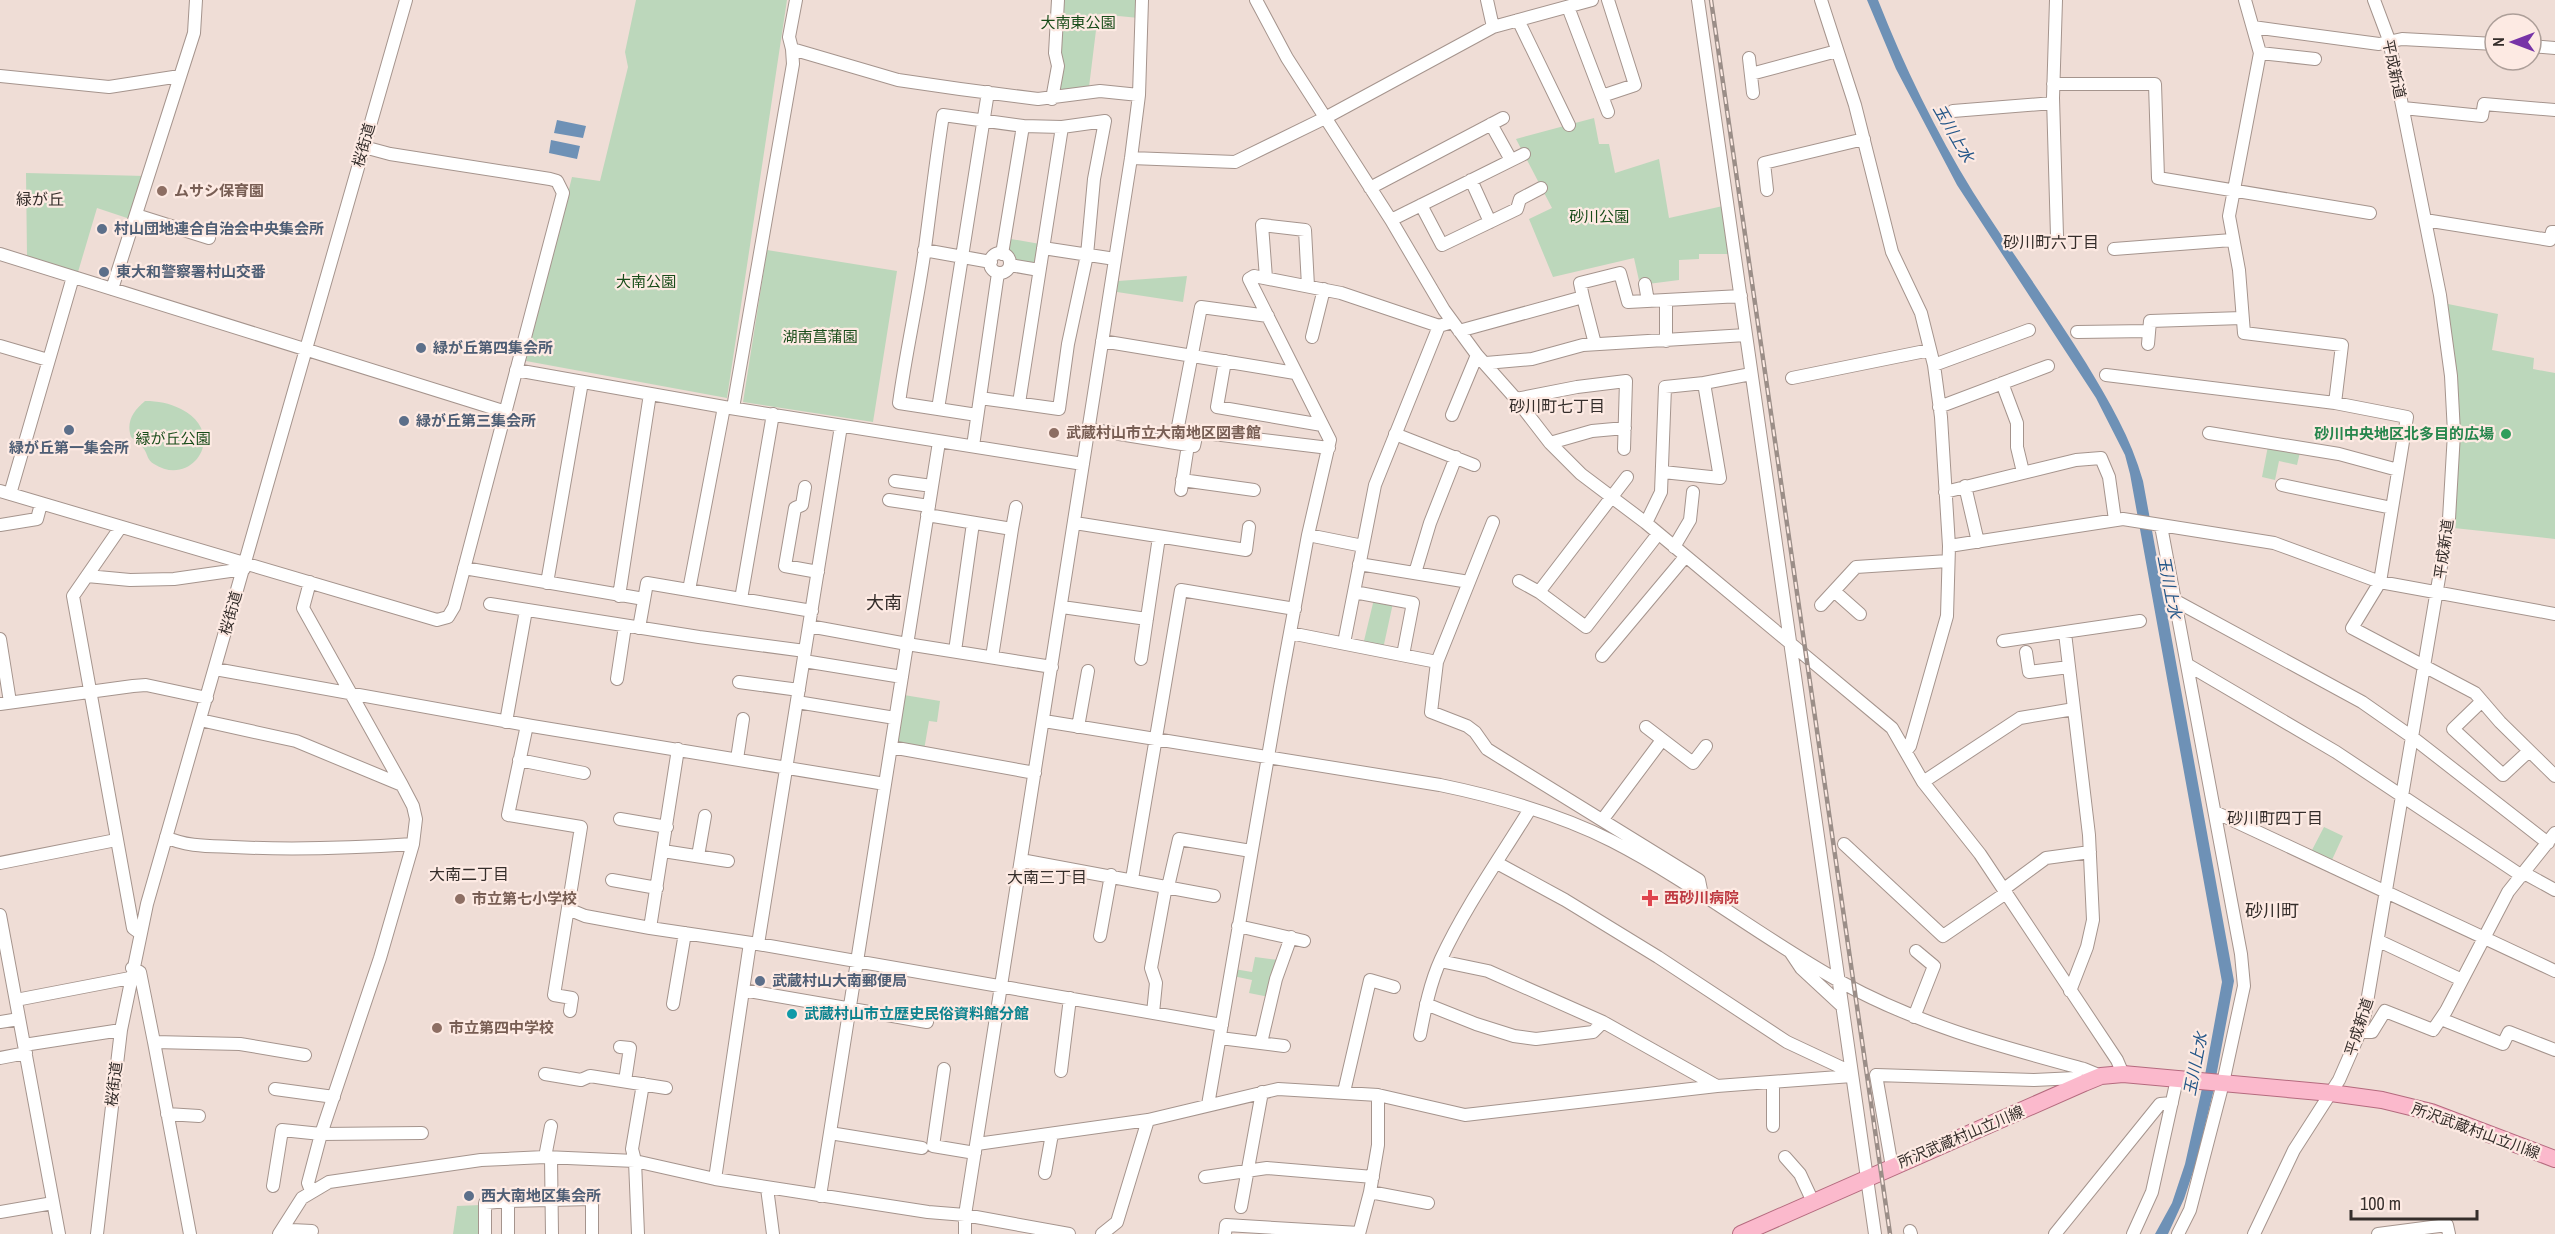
<svg xmlns="http://www.w3.org/2000/svg" width="2555" height="1234" font-family="'Archivo Narrow','Noto Sans JP',sans-serif">
  <style>
    .green { fill: #bcd7bb }
    .water { fill: #6e91b6 }
    .lines { fill: none; stroke-linecap: round; stroke-linejoin: round }
    .minor-casing { stroke: #a5948d; stroke-width: 14 }
    .major-casing { stroke: #b46a7e; stroke-width: 18 }
    .minor { stroke: #fff; stroke-width: 12 }
    .major { stroke: #fbb9cc; stroke-width: 16 }
    .rail-casing { stroke: #9b8e88; stroke-width: 4.5 }
    .rail { stroke: #fdeae3; stroke-width: 2; stroke-dasharray: 7; stroke-linecap: butt }
    .education-dot { fill: #8d6e63; stroke: #fdeae3; stroke-width: 2 }
    .service-dot { fill: #5c6f8a; stroke: #fdeae3; stroke-width: 2 }
    .leisure-dot { fill: #2e9e5b; stroke: #fdeae3; stroke-width: 2 }
    .health-dot { fill: #e0444e; stroke: #fdeae3; stroke-width: 2 }
    .culture-dot { fill: #0f9aa8; stroke: #fdeae3; stroke-width: 2 }
    .labels { text-anchor: middle; stroke-width: 4.5; stroke-linejoin: round; paint-order: stroke }
    .park-label { font-size: 15px; fill: #184c19; stroke: #fdeae3 }
    .street-label { font-size: 15px; fill: #352e2b; stroke: #fdeae3 }
    .education-label { font-size: 15px; font-weight: bold; fill: #785e54; stroke: #fdeae3; text-anchor: start }
    .service-label { font-size: 15px; font-weight: bold; fill: #4e5e75; stroke: #fdeae3; text-anchor: start }
    .leisure-label { font-size: 15px; font-weight: bold; fill: #27864d; stroke: #fdeae3; text-anchor: end }
    .health-label { font-size: 15px; font-weight: bold; fill: #be3a42; stroke: #fdeae3; text-anchor: start }
    .culture-label { font-size: 15px; font-weight: bold; fill: #0d838f; stroke: #fdeae3; text-anchor: start }
    .water-label { font-size: 16px; font-style: italic; fill: #235688; stroke: #fdeae3 }
    .neighbourhood-label { font-size: 16px; fill: #352e2b; stroke: #fdeae3 }
    .quarter-label { font-size: 18px; fill: #352e2b; stroke: #fdeae3 }
  </style>
  <rect width="100%" height="100%" fill="#efddd6"/>
  <path class="green" d="M636,0H787L727,398L526,361L572,177L600,181L628,67L625,52Z
    M1062,0H1140L1139,18L1098,14L1089,87L1058,95L1057,52Z
    M1594,118L1599,144H1609L1615,173L1659,159L1669,218L1723,206L1731,254H1699V259L1679,260V280L1640,285L1634,258L1553,277L1529,219L1552,208L1516,139Z
    M26,173L145,176L130,219L97,208L78,272L27,256Z
    M1011,239L1040,244L1036,266L1017,263L1015,256L1009,251Z
    M767,250L897,271L873,422L743,402Z
    M1187,276L1183,302L1117,292L1118,281Z
    M2448,304L2498,314L2492,350L2534,358L2533,369L2555,373V539L2454,528C2461,452 2456,380 2448,304Z
    M145,401C158,401 169,403 181,409C229,433 192,489 154,464C147,460 148,455 144,449C141,444 135,441 131,437C126,422 133,411 145,401Z
    M2268,446L2300,452L2297,465L2279,461L2275,480L2262,477Z
    M1374,599L1393,603L1383,649L1363,645Z
    M904,695L940,701L937,722L929,721L924,750L896,745Z
    M2324,827L2343,836L2331,862L2311,852Z
    M1255,957L1279,960L1269,997L1249,993L1252,980L1233,976L1234,969L1252,972Z
    M481,1205V1234H453L457,1206Z"/>
  <path class="water" d="M1867,0H1878C1904,66 1936,132 1973,192C2010,250 2050,305 2086,363C2109,401 2131,438 2143,481L2234,981L2213,1093L2196,1163L2184,1199L2168,1234H2155L2172,1203L2185,1164L2205,1075L2222,982L2130,474L2125,455L2096,398L1957,185L1896,69Z
    M557,120L586,126L583,138L554,133Z
    M551,140L580,146L577,159L549,153Z"/>
  <g class="lines">
    <defs>
      <path id="minor" d="M796,0L789,37L792,49L898,80L960,89L1038,99L1100,91L1139,95
        M1256,0L1287,58L1391,220L1444,310L1477,355L1516,399L1550,443L1581,474L1646,523L1892,728L1923,782L1980,854L2117,1060L2123,1074
        M1487,0L1493,27
        M1698,0L1875,1234
        M1821,0L1855,105L1892,252L1921,313L1934,365L1941,417L1949,546L1947,616L1910,746L1906,751
        M2056,0L2053,98L2057,236
        M2245,0L2260,53L2229,216L2239,270L2244,333L2342,345L2335,403
        M1568,7L1608,112
        M1518,20L1569,125
        M2253,27L2379,44L2402,39L2495,44
        M2531,46L2555,48
        M2260,53L2315,59
        M1749,58L1753,93
        M1751,74L1837,51
        M0,76L109,87L180,76
        M2053,84H2155L2158,178L2370,213
        M1602,96L1635,85L1608,0
        M1052,99L1058,66L1055,53L1058,0
        M2403,108L2482,116L2484,104L2555,110
        M1953,111L2053,103
        M1491,124L1511,160
        M1131,158L1235,162L1325,118L1493,27L1592,0
        M1471,180L1490,222
        M1370,188L1503,118
        M1767,190L1764,163L1864,139
        M1421,205L1442,245L1517,209L1520,199L1541,188
        M136,215L209,238
        M1391,220L1524,154
        M2425,220L2550,240L2552,232H2555
        M1043,248L1115,259
        M2114,249L2232,240
        M924,250L991,262
        M990 263a10 10 0 1 1 20 0a10 10 0 1 1-20 0Z
        M0,254L506,412
        M1002,254L1023,126
        M1010,265L1039,270
        M1266,278L1262,225L1305,230L1308,286
        M1645,284L1648,301
        M112,289L194,33L196,0
        M1583,297L1595,344
        M1459,331L1583,297L1580,283L1620,273L1628,302L1741,296
        M2077,332L2149,331
        M1312,337L1324,289
        M1102,341L1295,373
        M1666,341V301
        M2148,344L2150,321L2242,318
        M0,346L48,360
        M1225,361L1217,407L1322,425
        M1486,363L1532,359L1583,345L1746,335
        M1934,365L2029,330
        M516,370L724,407L1083,464
        M2106,375L2335,403L2407,417L2380,582L2352,628L2475,693L2500,722L2555,776
        M1792,378L1930,350
        M2002,383L2017,423V447L2023,472
        M1516,399L1577,387L1626,381L1624,449
        M1019,403L1062,127
        M1939,407L2048,366
        M733,408L793,64L792,49
        M938,409L988,92
        M977,415L899,403C906,351 918,300 925,248C931,203 936,159 943,115L1023,126L1062,127L1105,121L1094,179L1087,255L1068,344L1059,409L980,398
        M1452,415L1477,355
        M1088,429L1188,445L1181,490
        M2209,433L2339,454L2398,470
        M1395,434L1474,465
        M1175,442L1201,307L1268,316
        M1550,443L1592,431L1625,428
        M1188,445L1194,446L1197,432L1329,448
        M973,446L998,273
        M1663,472L1720,478L1704,383L1751,374
        M1182,480L1254,490
        M895,481L932,486
        M2282,485L2392,508
        M1965,486L1978,542
        M805,487L802,505L795,508L785,566L818,572
        M0,491L437,620L448,617L454,607L563,193L557,181L550,179L390,154L364,147
        M1945,492L2076,460L2101,458L2109,477L2115,520
        M10,494L73,277
        M889,500L929,506
        M927,515L1012,529L992,657
        M1493,522L1437,662L1431,712L1467,726L1475,732L1487,749L1503,759L1699,880L1702,895
        M1075,523L1246,550L1249,527
        M1646,523L1661,492L1665,387L1704,383
        M0,525L37,519L41,504
        M2161,526L2241,954L2244,986L2223,1083L2190,1210L2178,1234
        M120,528L73,596L133,928L140,933
        M1012,529L1016,507
        M1308,535L1363,546
        M1949,546L2123,519L2274,543L2380,582L2555,614
        M1674,547L1690,520L1693,492
        M1359,564L1469,582
        M464,568L644,599
        M1415,573L1430,523L1456,457
        M87,576L130,580L174,579L244,569
        M1519,581L1539,592L1586,627L1658,534
        M310,582L303,608L402,785L413,806L416,819L413,844L380,958L321,1134L308,1183L311,1191
        M547,583L582,382
        M689,590L724,407
        M1834,591L1860,614
        M1354,592L1413,603L1403,655
        M1539,592L1627,477
        M619,596L650,394
        M741,599L773,414
        M2174,600L2362,702L2412,737L2548,843
        M490,604L699,637L805,651
        M1821,605L1856,567L1948,561
        M1062,607L1147,619
        M809,626L907,644L1052,667
        M639,628L647,583L812,611
        M1290,633L1437,662
        M2065,633L2089,835L2093,920L2087,947L2070,991
        M0,639L10,702
        M2003,641L2140,621
        M1344,643L1375,485L1439,326
        M955,651L973,523
        M2026,652L2029,672L2069,667
        M1602,656L1685,557
        M1141,659L1159,537
        M804,661L902,677
        M2188,665L2336,752L2522,876
        M215,669L532,726L885,784
        M617,679L625,626
        M739,682L799,690
        M2482,701L2453,729L2503,775L2529,751
        M797,702L895,718
        M0,704L133,686L146,685L207,698
        M200,720L296,741L402,785
        M1044,721L1440,785C1498,797 1559,814 1612,841C1692,882 1763,939 1841,982C1919,1025 1999,1046 2084,1069L2101,1076
        M506,722L526,610
        M527,725L508,815L581,827L554,995L572,998L570,1011
        M1078,727L1088,671
        M1646,727L1693,763L1706,746
        M891,747L1035,773
        M737,759L743,719
        M519,760L584,773
        M1923,782L2020,718L2074,709
        M2215,812L2555,971
        M620,819L667,827
        M1603,819L1662,740
        M166,837C186,847 212,846 233,847C293,850 353,848 413,844
        M1844,844L1943,936L2006,893
        M663,851L728,861
        M698,856L705,816
        M1021,860L1214,896
        M0,863L116,840
        M1497,863L1565,900L1658,957L1787,1042L1851,1072
        M2524,873L2555,890
        M1132,879L1181,590L1295,609
        M612,880L657,888
        M1168,887L1179,839L1251,851
        M2004,889L2046,858L2090,852
        M568,909L585,916L650,928L758,944L1222,1025
        M0,915L59,1234
        M1238,926L1304,941
        M650,928L678,749
        M1100,936L1111,875
        M2379,941L2462,980
        M758,944L841,426
        M1791,953L1801,968L1842,1006
        M1440,961L1488,971L1603,1022L1717,1086
        M132,968L140,972L154,1042
        M743,990L927,1022
        M16,1000L130,978
        M673,1004L685,933
        M1426,1004L1476,1024L1514,1036L1536,1039L1593,1032L1603,1022
        M1153,1013L1156,983L1151,968L1166,886
        M1914,1017L1934,966L1916,951
        M2441,1019L2503,1044L2509,1032L2555,1050
        M0,1022L19,1019
        M2360,1032H2372L2385,1011L2433,1030L2446,1011L2508,892L2555,833
        M1420,1035C1425,1009 1430,983 1441,959C1465,907 1500,858 1530,809
        M1220,1038L1284,1046
        M1261,1043L1276,979L1291,937
        M24,1045L121,1030
        M620,1047L630,1048L625,1081
        M0,1058L26,1053
        M944,1069L933,1146L975,1153
        M1061,1071L1070,998
        M545,1074L581,1080L590,1076L666,1088
        M275,1089L334,1097
        M1344,1092L1370,980L1394,987
        M1208,1105L1280,687L1308,535L1330,440L1249,279L1254,276L1341,293L1439,326L1452,322
        M167,1114L199,1116
        M1773,1126V1082
        M830,1133L922,1148
        M977,1144L1148,1120L1278,1089L1378,1095L1465,1115L1717,1086L1852,1076
        M545,1157L551,1126
        M551,1157L552,1234
        M1785,1157L1800,1174L1813,1202
        M1892,1167L1876,1075L2034,1080L2076,1078L2084,1083
        M1045,1173L1052,1134
        M1205,1177L1267,1168L1373,1177
        M715,1179L750,943
        M273,1186L282,1130L321,1134L422,1133
        M767,1188L773,1234
        M1370,1192L1428,1203
        M820,1196L939,442
        M1241,1207L1262,1092
        M0,1212L53,1203
        M291,1230L312,1231
        M1910,1231L1911,1234
        M97,1234L121,1030L147,904L406,0
        M190,1234L154,1042L240,1044L305,1055
        M279,1234L302,1198L329,1182L481,1160L545,1157L635,1161L715,1179L928,1212L965,1215L1069,1234
        M485,1234V1203L508,1201
        M508,1234V1201L592,1199V1234
        M638,1234L635,1161L632,1149L643,1084
        M965,1234V1215L1131,158L1139,95L1142,0
        M1102,1234L1117,1222L1148,1120
        M1225,1234L1226,1225L1359,1233
        M1359,1234L1370,1192L1378,1145V1095
        M2055,1234L2160,1104L2172,1103
        M2133,1234L2152,1192L2177,1079
        M2254,1234L2294,1150L2339,1080L2360,1032L2365,1014L2449,519L2454,433L2451,376L2440,295L2389,40L2374,0
        M2378,1234L2447,1225L2449,1234"/>
      <path id="major" d="M1741,1234L2084,1083L2101,1076L2123,1074L2331,1093L2382,1100L2431,1112L2555,1159"/>
    </defs>
    <use href="#minor" class="minor-casing"/>
    <use href="#major" class="major-casing"/>
    <use href="#minor" class="minor"/>
    <use href="#major" class="major"/>
    <defs>
      <path id="rail" d="M1711,0L1890,1234"/>
    </defs>
    <use href="#rail" class="rail-casing"/>
    <use href="#rail" class="rail"/>
  </g>
  <g class="education-dot">
    <circle cx="162" cy="191" r="6"/>
    <circle cx="1054" cy="433" r="6"/>
    <circle cx="460" cy="899" r="6"/>
    <circle cx="437" cy="1028" r="6"/>
  </g>
  <g class="service-dot">
    <circle cx="102" cy="229" r="6"/>
    <circle cx="104" cy="272" r="6"/>
    <circle cx="421" cy="348" r="6"/>
    <circle cx="404" cy="421" r="6"/>
    <circle cx="69" cy="430" r="6"/>
    <circle cx="760" cy="981" r="6"/>
    <circle cx="469" cy="1196" r="6"/>
  </g>
  <circle class="leisure-dot" cx="2506" cy="434" r="6"/>
  <path class="health-dot" d="M1647 889h6v6h6v6h-6v6h-6v-6h-6v-6h6z"/>
  <circle class="culture-dot" cx="792" cy="1014" r="6"/>
  <g class="labels">
    <g class="park-label">
      <text x="1078" y="28">大南東公園</text>
      <text x="1599" y="222">砂川公園</text>
      <text x="646" y="287">大南公園</text>
      <text x="820" y="342">湖南菖蒲園</text>
      <text x="173" y="444">緑が丘公園</text>
    </g>
    <g class="street-label">
      <text transform="translate(2394 69) rotate(78)" y="5">平成新道</text>
      <text transform="translate(364 145) rotate(-74)" y="5">桜街道</text>
      <text transform="translate(2444 549) rotate(-82)" y="5">平成新道</text>
      <text transform="translate(231 613) rotate(-74)" y="5">桜街道</text>
      <text transform="translate(2359 1027) rotate(-72)" y="5">平成新道</text>
      <text transform="translate(114 1084) rotate(-83)" y="5">桜街道</text>
      <text transform="translate(2476 1131) rotate(20)" y="5">所沢武蔵村山立川線</text>
      <text transform="translate(1961 1137) rotate(-23)" y="5">所沢武蔵村山立川線</text>
    </g>
    <g class="education-label">
      <text x="174" y="196">ムサシ保育園</text>
      <text x="1066" y="438">武蔵村山市立大南地区図書館</text>
      <text x="472" y="904">市立第七小学校</text>
      <text x="449" y="1033">市立第四中学校</text>
    </g>
    <g class="service-label">
      <text x="114" y="234">村山団地連合自治会中央集会所</text>
      <text x="116" y="277">東大和警察署村山交番</text>
      <text x="433" y="353">緑が丘第四集会所</text>
      <text x="416" y="426">緑が丘第三集会所</text>
      <text x="69" y="453" text-anchor="middle">緑が丘第一集会所</text>
      <text x="772" y="986">武蔵村山大南郵便局</text>
      <text x="481" y="1201">西大南地区集会所</text>
    </g>
    <g class="leisure-label">
      <text x="2494" y="439">砂川中央地区北多目的広場</text>
    </g>
    <g class="health-label">
      <text x="1664" y="903">西砂川病院</text>
    </g>
    <g class="culture-label">
      <text x="804" y="1019">武蔵村山市立歴史民俗資料館分館</text>
    </g>
    <g class="water-label">
      <text transform="translate(1954 133) rotate(60)" y="6">玉川上水</text>
      <text transform="translate(2170 587) rotate(79)" y="6">玉川上水</text>
      <text transform="translate(2195 1064) rotate(-79)" y="6">玉川上水</text>
    </g>
    <g class="neighbourhood-label">
      <text x="40" y="205">緑が丘</text>
      <text x="2051" y="248">砂川町六丁目</text>
      <text x="1557" y="412">砂川町七丁目</text>
      <text x="2275" y="824">砂川町四丁目</text>
      <text x="469" y="880">大南二丁目</text>
      <text x="1047" y="883">大南三丁目</text>
    </g>
    <g class="quarter-label">
      <text x="884" y="609">大南</text>
      <text x="2272" y="917">砂川町</text>
    </g>
  </g>
  <g transform="translate(2513 42) rotate(270)"><circle r="28" fill="#fdeae3" stroke="#ad9f99" stroke-width="1.5"/>
  <path d="M0-4.5L10 22L0 15L-10 22Z" fill="#7733a7"/>
  <text y="-9" font-size="16" font-weight="bold" text-anchor="middle" fill="#352e2b">N</text>
  </g>
  <path d="M2351 1210v9h126v-9" fill="none" stroke="#352e2b" stroke-width="3"/>
  <text x="2360" y="1210" font-size="18" fill="#352e2b" stroke="#fdeae3" stroke-width="4.5" paint-order="stroke">100 m</text>
</svg>
